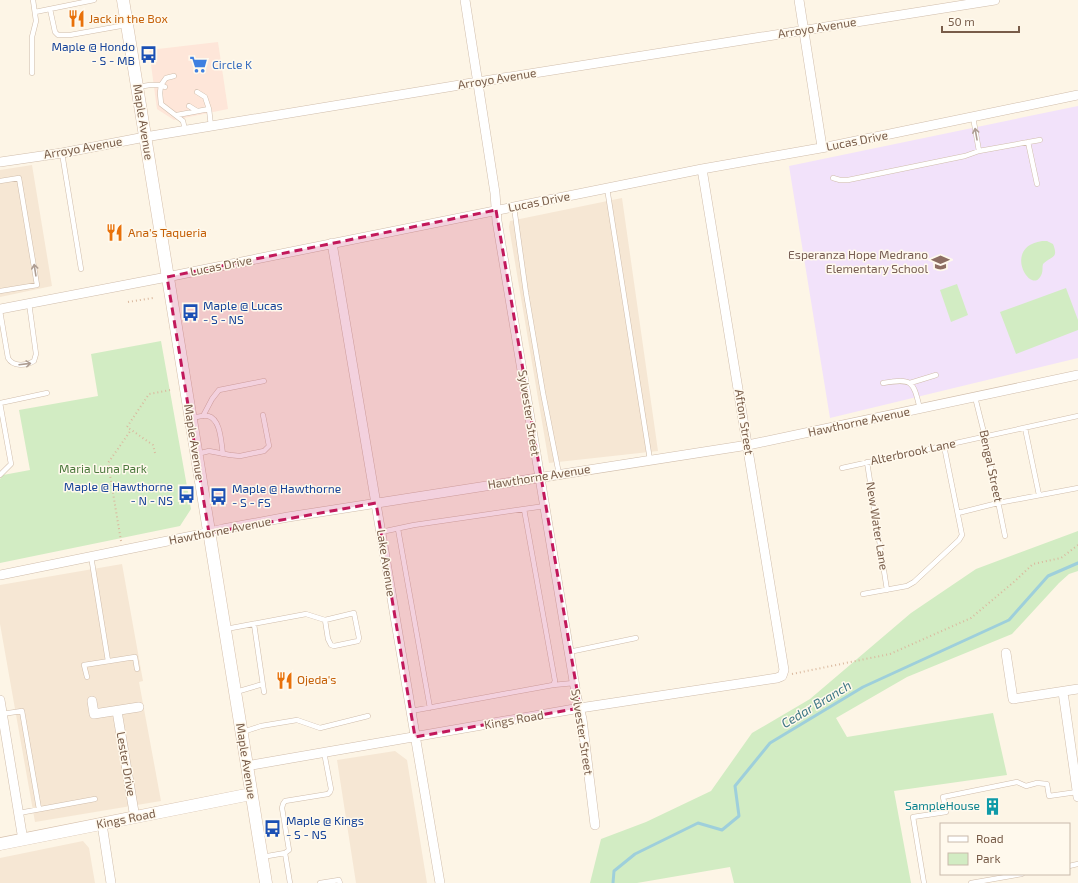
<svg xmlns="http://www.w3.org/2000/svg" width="1078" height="883" font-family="'Exo 2',sans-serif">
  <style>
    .residential { fill: #f6e7d4 }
    .commercial { fill: #fee6d9 }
    .education { fill: #f2e2fa }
    .green { fill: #d2ecc3 }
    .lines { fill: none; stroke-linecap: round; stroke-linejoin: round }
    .stream { stroke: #9ecfdb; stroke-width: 3 }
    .lane-casing { stroke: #d0bdab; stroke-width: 5.5 }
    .street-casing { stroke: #d0bdab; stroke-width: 10 }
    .secondary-casing { stroke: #d5bfab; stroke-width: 13 }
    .path { stroke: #dab89e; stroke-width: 2; stroke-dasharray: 1 3; stroke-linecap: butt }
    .lane { stroke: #fff; stroke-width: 4.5 }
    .street { stroke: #fff; stroke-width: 9 }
    .secondary { stroke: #fff; stroke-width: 12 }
    .oneway { stroke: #ae9d92 }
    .marked { fill: #c2185b; fill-opacity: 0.2; stroke: #c2185b; stroke-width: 3; stroke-dasharray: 8 5; stroke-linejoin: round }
    .labels { text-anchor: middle; stroke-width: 3; stroke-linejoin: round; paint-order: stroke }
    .food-label { font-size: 12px; fill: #c56008; stroke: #fff9ed; text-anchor: start }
    .street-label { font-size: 12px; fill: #785c49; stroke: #fff9ed }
    .transit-label { font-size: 12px; fill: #164399; stroke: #fff9ed; text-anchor: start }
    .shop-label { font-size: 12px; fill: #366cbe; stroke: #fff9ed; text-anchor: start }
    .education-label { font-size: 12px; fill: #785e54; stroke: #fff9ed; text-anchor: end }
    .park-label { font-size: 12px; fill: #4c793d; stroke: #fff9ed }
    .culture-label { font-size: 12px; fill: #0d838f; stroke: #fff9ed; text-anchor: end }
    .water-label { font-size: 13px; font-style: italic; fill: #3e7786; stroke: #fff9ed }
  </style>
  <rect width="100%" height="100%" fill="#fdf5e6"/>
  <path class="residential" d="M32,165L52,286L0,297V170Z
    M622,198L658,451L549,463L509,227L510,221Z
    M122,564L143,681L139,682L161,801L35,822L0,624V585Z
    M395,751L407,760L427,883H356L337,760Z
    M83,841L89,848L95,883H0V858Z"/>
  <path class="commercial" d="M218,42L228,109L174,120L157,109L149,50Z"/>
  <path class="education" d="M1078,106V358L830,418L789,166Z"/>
  <path class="green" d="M1042,241H1047L1053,244C1059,259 1051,256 1043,264C1042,267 1043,270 1042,273C1033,300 1000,247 1042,241Z
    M957,284L968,315L951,322L940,290Z
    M1066,288L1078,320V330L1016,354L1000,312Z
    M161,341L191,509L180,526L0,563V479L3,475L30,470L19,410L98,396L91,354Z
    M1078,531V571L1069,574L1059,583L1012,634L907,677L836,718L847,737L993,713L1007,775L894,791L911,883H734L730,867L637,883H590L601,839L646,822L711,791L752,733L810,699L911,613L976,569Z"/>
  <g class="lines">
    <path class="stream" d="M613,883L614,871L635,854L698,823L722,830L739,816L735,786L770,743L863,687L1009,620L1048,576L1078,563"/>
    <defs>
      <path id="lane" d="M50,9L55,32L58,35H70L126,25
        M35,12L94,0
        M32,73V37L36,21L33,0
        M137,87L150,85H161L166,78L174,76
        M165,87L161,85L160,93L161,104L183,121L185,130
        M197,92L205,97L209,109L211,126
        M189,106L197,111
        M177,115L209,109
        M973,117L979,151
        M1028,142L1037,184
        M62,153L81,269
        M833,178L840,180H848L965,156L979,151L1040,140
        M0,181L19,178L37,285L0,291
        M607,188L650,460
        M514,207L526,293L543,393L559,474
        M0,311L8,358C13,367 26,366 34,361L36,354L29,303
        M883,383C913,378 913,381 920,409
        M910,383L936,375
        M975,397L985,437L1005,536
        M203,416L212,399L219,390L264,381
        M192,418C197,417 203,415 208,416C221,419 221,443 223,454
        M1025,428L1039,495
        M197,454L209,451L230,455L240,456L264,451L269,446L263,415
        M867,462L887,590
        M842,468L1078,416
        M0,475L11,464L0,403L47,393
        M524,509L545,506
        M958,513L998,503L1078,488
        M398,529L430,708
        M381,532L414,525L524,509L555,681L553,685L411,711
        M91,556L108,661
        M863,594L907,586L914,582L959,540L962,535L944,446
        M254,624L264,692
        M226,629L306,614L325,620L354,613L359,638L358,641L334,646L331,645L328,639L325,620
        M569,652L636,638
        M87,677L84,665L135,657L137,669
        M553,685L574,683
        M236,692L263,684
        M2,714L22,711L39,809
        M243,732L261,726L297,720L320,728L368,716
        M19,813L95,799
        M285,853L290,883
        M262,857L285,853L289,850L282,808L283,804L285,801L328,794L330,792L331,789L324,752
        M1069,866L1078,864
        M320,883L339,880L340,883
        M924,883L913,817L946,812L943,797L1017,782L1026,786L1037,783L1047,784L1049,796L1077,792
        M971,883L1022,874"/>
      <path id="street" d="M465,0L495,193L497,221L577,699L582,719L595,825
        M799,0L822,147
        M0,162L62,153L145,137L478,82L995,0
        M332,243L440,883
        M0,309L167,277L702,169L832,146L1078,95
        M0,575L197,535L223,529L288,517L748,445L1078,375
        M1006,653L1013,699L1078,689
        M1063,692L1078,797
        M0,700L23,840
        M92,701L94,714L139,707
        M117,711L135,818
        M246,766L580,708L777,678L782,676L784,670L702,169
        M102,824L111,883"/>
      <path id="secondary" d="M123,0L266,883
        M0,844L251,794"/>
    </defs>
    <use href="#lane" class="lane-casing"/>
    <use href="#street" class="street-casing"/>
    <use href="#secondary" class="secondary-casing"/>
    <path class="path" d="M128,302L153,298
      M155,453L153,445L127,427L149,394L170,390
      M121,541L108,463L131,430
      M792,674L890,654L971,618L1015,581L1033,564L1061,558L1078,545"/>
    <use href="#lane" class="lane"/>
    <use href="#street" class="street"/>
    <use href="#secondary" class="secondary"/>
  </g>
  <defs><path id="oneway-shaft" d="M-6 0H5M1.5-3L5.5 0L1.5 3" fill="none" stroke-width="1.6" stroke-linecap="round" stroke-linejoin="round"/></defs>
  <g class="oneway">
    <use href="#oneway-shaft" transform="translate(976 134) rotate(-100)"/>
    <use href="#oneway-shaft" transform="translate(35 270) rotate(-99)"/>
    <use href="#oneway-shaft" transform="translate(25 364) rotate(-7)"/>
  </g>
  <path class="marked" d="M496,210L580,708L415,737L376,503L209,533L167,277Z"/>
  <defs>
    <symbol id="restaurant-bare" viewBox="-9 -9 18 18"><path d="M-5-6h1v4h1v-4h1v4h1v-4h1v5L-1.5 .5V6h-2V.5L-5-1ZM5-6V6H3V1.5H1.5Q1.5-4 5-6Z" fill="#e8710a" stroke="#fff9ed" stroke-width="2.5" paint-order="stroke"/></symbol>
    <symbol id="bus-bare" viewBox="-9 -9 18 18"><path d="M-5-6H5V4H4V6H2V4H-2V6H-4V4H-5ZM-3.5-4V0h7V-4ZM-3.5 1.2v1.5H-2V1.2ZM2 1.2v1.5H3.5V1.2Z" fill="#1a4fb4" stroke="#fff9ed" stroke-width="2.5" paint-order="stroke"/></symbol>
    <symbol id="supermarket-bare" viewBox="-9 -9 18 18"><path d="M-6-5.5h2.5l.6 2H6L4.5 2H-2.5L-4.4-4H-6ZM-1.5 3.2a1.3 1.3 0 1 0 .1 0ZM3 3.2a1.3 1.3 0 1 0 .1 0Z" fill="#3f7fe0" stroke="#fff9ed" stroke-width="2.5" paint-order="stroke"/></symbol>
    <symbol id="school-bare" viewBox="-9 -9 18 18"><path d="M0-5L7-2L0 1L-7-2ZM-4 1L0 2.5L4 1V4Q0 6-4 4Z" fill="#8d6e63" stroke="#fff9ed" stroke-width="2.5" paint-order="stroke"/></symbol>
    <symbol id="building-bare" viewBox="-9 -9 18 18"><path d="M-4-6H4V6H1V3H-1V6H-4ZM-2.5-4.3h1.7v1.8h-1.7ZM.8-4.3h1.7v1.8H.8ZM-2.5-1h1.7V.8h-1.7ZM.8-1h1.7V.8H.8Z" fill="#0f9aa8" stroke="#fff9ed" stroke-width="2.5" paint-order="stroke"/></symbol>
  </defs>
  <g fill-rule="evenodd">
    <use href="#restaurant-bare" x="64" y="6" width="25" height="25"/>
    <use href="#bus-bare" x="136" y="42" width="25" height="25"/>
    <use href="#supermarket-bare" x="186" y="52" width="25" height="25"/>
    <use href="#restaurant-bare" x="102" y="220" width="25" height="25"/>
    <use href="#school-bare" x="928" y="250" width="25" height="25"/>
    <use href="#bus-bare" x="178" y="300" width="25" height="25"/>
    <use href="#bus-bare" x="174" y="482" width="25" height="25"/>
    <use href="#bus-bare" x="206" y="484" width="25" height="25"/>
    <use href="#restaurant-bare" x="272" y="668" width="25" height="25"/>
    <use href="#building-bare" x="980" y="794" width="25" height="25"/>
    <use href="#bus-bare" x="260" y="816" width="25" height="25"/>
  </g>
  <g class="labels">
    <g class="food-label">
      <text x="89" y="23">Jack in the Box</text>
      <text x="128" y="237">Ana's Taqueria</text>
      <text x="297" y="684">Ojeda's</text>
    </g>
    <g class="street-label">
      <text transform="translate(817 28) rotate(-9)" y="4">Arroyo Avenue</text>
      <text transform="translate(497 79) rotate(-9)" y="4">Arroyo Avenue</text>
      <text transform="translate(143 122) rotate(81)" y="4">Maple Avenue</text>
      <text transform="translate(857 141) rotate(-11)" y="4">Lucas Drive</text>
      <text transform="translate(83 148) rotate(-10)" y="4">Arroyo Avenue</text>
      <text transform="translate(539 202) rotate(-11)" y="4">Lucas Drive</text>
      <text transform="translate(221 266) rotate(-11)" y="4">Lucas Drive</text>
      <text transform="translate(529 413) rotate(81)" y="4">Sylvester Street</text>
      <text transform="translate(744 422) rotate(81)" y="4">Afton Street</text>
      <text transform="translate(859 422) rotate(-12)" y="4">Hawthorne Avenue</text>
      <text transform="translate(194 442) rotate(81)" y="4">Maple Avenue</text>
      <text transform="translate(913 452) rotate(-12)" y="4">Alterbrook Lane</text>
      <text transform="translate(991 466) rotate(78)" y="4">Bengal Street</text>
      <text transform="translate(539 477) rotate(-9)" y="4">Hawthorne Avenue</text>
      <text transform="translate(877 526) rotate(81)" y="4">New Water Lane</text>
      <text transform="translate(220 531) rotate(-11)" y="4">Hawthorne Avenue</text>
      <text transform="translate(386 563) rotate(81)" y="4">Lake Avenue</text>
      <text transform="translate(514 720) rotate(-10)" y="4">Kings Road</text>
      <text transform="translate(582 732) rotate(81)" y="4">Sylvester Street</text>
      <text transform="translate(246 761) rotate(81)" y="4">Maple Avenue</text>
      <text transform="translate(126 764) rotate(80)" y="4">Lester Drive</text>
      <text transform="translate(126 819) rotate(-11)" y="4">Kings Road</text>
    </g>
    <g class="transit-label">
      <text x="135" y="51" text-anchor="end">Maple @ Hondo<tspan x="135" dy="14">- S - MB</tspan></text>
      <text x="203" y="310">Maple @ Lucas<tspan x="203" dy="14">- S - NS</tspan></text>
      <text x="173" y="491" text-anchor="end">Maple @ Hawthorne<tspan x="173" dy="14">- N - NS</tspan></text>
      <text x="232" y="493">Maple @ Hawthorne<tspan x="232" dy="14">- S - FS</tspan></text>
      <text x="286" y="825">Maple @ Kings<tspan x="286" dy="14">- S - NS</tspan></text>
    </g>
    <g class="shop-label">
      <text x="212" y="69">Circle K</text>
    </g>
    <g class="education-label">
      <text x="928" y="259">Esperanza Hope Medrano<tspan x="928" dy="14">Elementary School</tspan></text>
    </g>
    <g class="park-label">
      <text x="103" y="473">Maria Luna Park</text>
    </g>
    <g class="culture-label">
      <text x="980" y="810">SampleHouse</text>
    </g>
    <g class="water-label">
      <text transform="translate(816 704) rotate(-31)" y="5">Cedar Branch</text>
    </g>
  </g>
  <rect x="940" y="823" width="130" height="52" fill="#fff9ed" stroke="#c9baab"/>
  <rect x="948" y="836" width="20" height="6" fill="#ffffff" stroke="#c9baab"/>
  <text x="976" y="843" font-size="12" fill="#785c49">Road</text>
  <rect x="948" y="853" width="20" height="12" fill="#d2ecc3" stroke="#c9baab"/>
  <text x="976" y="863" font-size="12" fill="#785c49">Park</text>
  <path d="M942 26v6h77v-6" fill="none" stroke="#785c49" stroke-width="2"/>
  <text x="948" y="26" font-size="12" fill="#785c49" stroke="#fff9ed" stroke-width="3" paint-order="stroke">50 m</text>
</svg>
